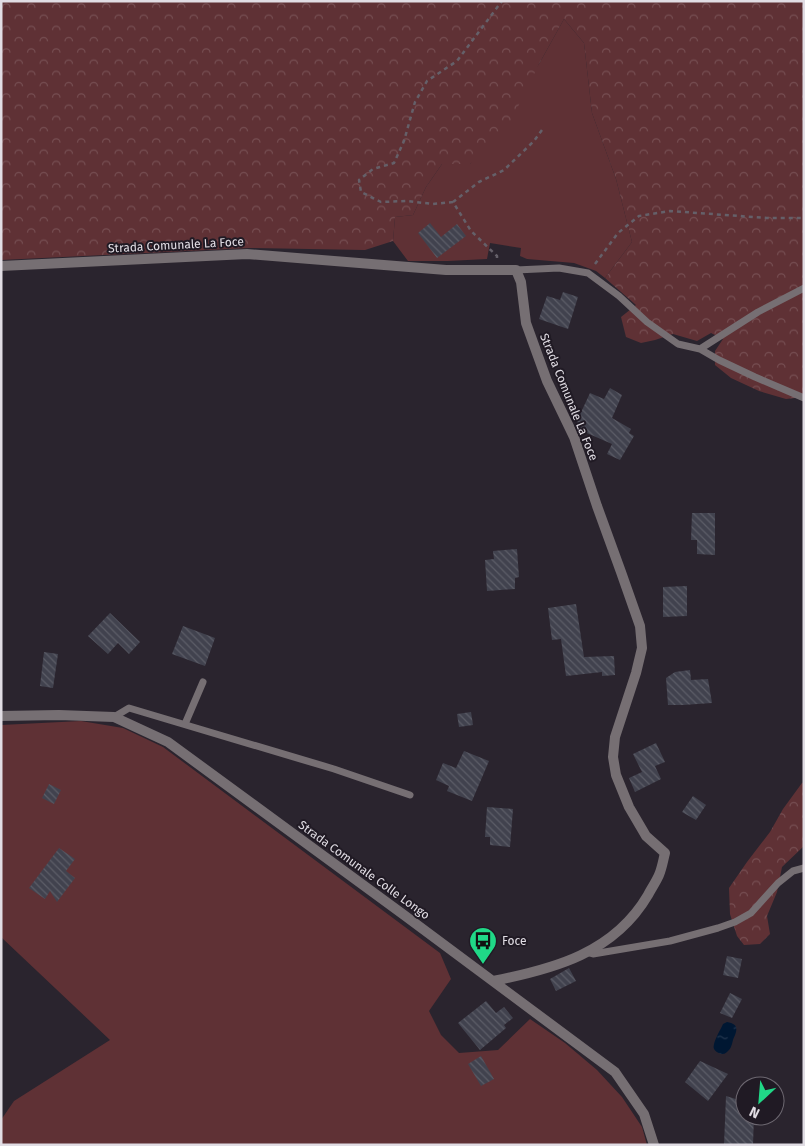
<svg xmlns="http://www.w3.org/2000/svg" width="805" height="1146" font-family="'Fira Sans',sans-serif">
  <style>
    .grass { fill: #5f3135 }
    .forest { fill: url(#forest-crowns) }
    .water { fill: url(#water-ripples) }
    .building { fill: url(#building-back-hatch) }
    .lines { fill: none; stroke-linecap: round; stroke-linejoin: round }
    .path { stroke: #656069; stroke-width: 2.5; stroke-dasharray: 4 4; stroke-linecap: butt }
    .lane { stroke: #766f73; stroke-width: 7 }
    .street { stroke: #766f73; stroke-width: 10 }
    .labels { text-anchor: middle; stroke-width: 4; stroke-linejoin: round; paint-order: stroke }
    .street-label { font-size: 12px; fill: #e1dde4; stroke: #201a24 }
    .poi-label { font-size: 12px; fill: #e1dde4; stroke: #201a24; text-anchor: start }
  </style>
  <defs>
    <pattern id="forest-crowns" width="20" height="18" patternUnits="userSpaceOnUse" patternTransform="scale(1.25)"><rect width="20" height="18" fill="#5f3135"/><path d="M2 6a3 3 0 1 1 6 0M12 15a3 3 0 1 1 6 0" fill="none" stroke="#764e52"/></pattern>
    <pattern id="water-ripples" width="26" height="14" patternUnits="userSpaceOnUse" patternTransform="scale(1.25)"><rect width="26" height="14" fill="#001732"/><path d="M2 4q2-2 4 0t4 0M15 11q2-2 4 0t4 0" fill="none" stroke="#253850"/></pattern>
    <pattern id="building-back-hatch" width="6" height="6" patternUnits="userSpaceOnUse" patternTransform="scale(1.25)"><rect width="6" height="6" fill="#41424e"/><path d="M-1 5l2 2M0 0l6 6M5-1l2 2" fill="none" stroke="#5c5d67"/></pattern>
  </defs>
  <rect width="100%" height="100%" fill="#2a242e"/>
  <path class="grass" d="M564,19L584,43L592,113L616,179L632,242L605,278L596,271L574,263L527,259L520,256L521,248L490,243L487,259L448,261H408L393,241L395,217L413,215L426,187L442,164H470L539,64Z
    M81,721L123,728L163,747L440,953L451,979L429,1011L441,1035L459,1053L498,1050L530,1019L565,1043L597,1070L622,1097L642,1127L647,1145H1V1120L14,1101L110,1040L1,937V725Z"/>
  <path class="forest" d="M1,1H804V397L786,399L759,391L731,378L715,365V351L723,339L711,333L697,341L673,334L655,340L641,343L626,337L621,317L636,305L605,278L632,242L616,179L592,113L584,43L564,19L539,64L505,133L470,164H442L426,187L413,215L395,217L393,241L365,250L249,248L1,260Z
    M804,782V846L782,867L777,892L767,916L770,934L760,944L744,945L737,936L730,914L729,888L747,862L770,832L783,809L802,783Z"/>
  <path class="water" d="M727,1022C740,1024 737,1031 733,1040C732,1044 731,1049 728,1051C725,1054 724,1054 721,1054C718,1053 715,1051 714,1049C712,1043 721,1029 723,1024Z"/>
  <path class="building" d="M430,223L441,237L457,224L466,236L437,258L418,233Z
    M563,292L578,297L568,329L539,319L547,296L560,300Z
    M610,388L622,395L612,418L631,429L629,433L634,436L620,460L607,454L612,444L580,430L577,421L590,393L604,399Z
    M692,513H715V555L697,554V540H691Z
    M517,549L519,577L515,578V589L487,591L485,560L494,559L493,551Z
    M687,586V616L663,617V587Z
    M576,604L584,657L614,656L615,675L602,676V672L566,676L561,639L552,640L548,608Z
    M110,613L140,642L129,654L118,643L108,654L88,636Z
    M183,626L215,638L205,666L172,654Z
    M44,652L58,654L53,688L40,686Z
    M690,670L691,680L708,679L712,703L683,705H668L666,678L675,672Z
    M471,712L473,725L459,727L457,714Z
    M656,743L665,762L655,766L661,779L635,792L629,778L642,772L633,754Z
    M464,751L489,761L472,801L447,791L449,786L436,780L443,763L456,768Z
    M49,784L61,790L54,804L42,798Z
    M693,796L706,805L696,820L682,812Z
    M487,807L513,809L510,847L490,845V837H485Z
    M59,848L75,859L66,871L75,878L57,902L50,891L45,899L29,888Z
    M727,956L742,959L738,978L723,975Z
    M569,968L576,981L556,991L550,979Z
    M730,993L742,999L732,1018L720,1013Z
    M486,1001L496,1013L504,1007L513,1018L504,1025L506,1028L480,1050L458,1023Z
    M481,1056L494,1079L481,1086L468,1064Z
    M700,1061L728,1074L708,1101L685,1082Z
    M726,1096L739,1100H745V1116H754L753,1145H724Z"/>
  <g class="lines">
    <path class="path" d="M453,202L433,204L407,201L381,202L361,192L359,180L373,169L394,163L404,141L415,102L427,81L457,61L502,1
      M497,258V256L471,231L453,202L479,182L504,170L534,141L542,130
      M595,264L618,233L639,216L670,211L767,218H804"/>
    <path class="lane" d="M516,270L559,268L588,273L619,296L647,322L678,344L700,349L758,312L804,288
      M700,349L719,360L755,377L804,398
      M114,717L129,708L334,769L410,795
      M185,724L203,682
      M586,952L593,954L670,941L718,928L735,922L751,913L778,883L793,871L804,868"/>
    <path class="street" d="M1,266L247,254L446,270H516L521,282L526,323L547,381L574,437L597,506L621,572L640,626L642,648L636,673L615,737L613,757L616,775L629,807L646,836L665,853C663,861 662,868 659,875C656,882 651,889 648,895C614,953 554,969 493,981
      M1,716L59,715L114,717L168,742L404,915L615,1072L644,1114L654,1145"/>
  </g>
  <defs>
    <symbol id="bus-pin" viewBox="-11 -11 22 30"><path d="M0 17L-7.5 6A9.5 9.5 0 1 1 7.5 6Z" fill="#20d887" stroke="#201a24"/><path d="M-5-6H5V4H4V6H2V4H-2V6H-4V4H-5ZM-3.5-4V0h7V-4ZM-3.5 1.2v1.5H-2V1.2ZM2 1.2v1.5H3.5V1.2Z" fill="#111"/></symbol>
  </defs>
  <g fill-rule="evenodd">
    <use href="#bus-pin" x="467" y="925" width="32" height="43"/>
  </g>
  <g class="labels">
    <g class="street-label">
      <text transform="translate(176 245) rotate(-3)" y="4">Strada Comunale La Foce</text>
      <text transform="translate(569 397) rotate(68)" y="4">Strada Comunale La Foce</text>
      <text transform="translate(364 870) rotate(36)" y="4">Strada Comunale Colle Longo</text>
    </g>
    <g class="poi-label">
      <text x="502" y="945">Foce</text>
    </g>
  </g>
  <rect width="805" height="1146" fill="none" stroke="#e1dde4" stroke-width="5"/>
  <g transform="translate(760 1101) rotate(206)"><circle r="24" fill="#201a24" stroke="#6d6871"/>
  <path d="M0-4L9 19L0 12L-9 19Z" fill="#20d887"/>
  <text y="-8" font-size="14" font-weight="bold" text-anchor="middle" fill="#e1dde4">N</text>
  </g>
</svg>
